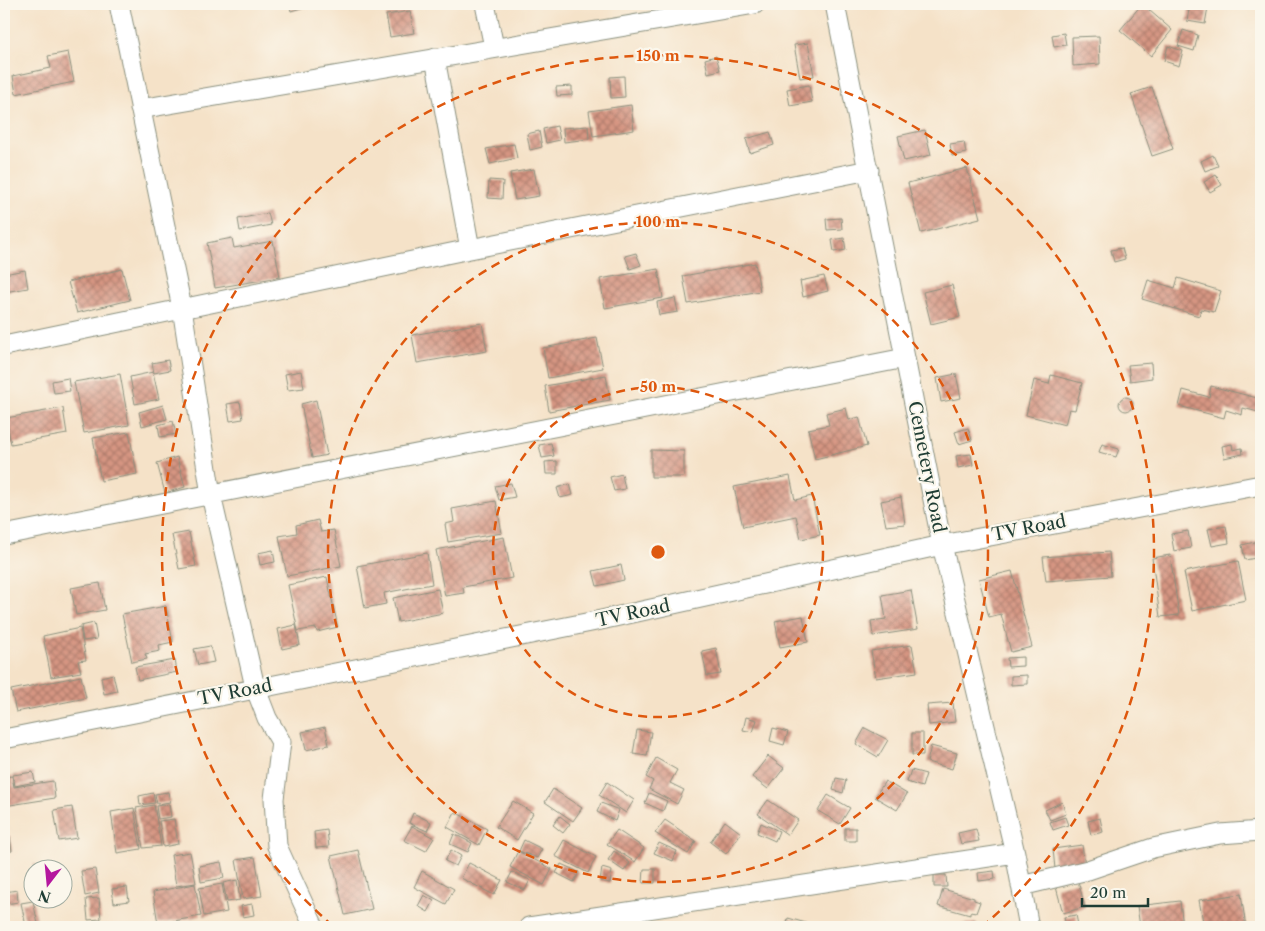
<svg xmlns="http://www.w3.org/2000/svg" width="1265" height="931" font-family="'Libre Caslon Text',serif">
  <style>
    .building { fill: url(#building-cross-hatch) }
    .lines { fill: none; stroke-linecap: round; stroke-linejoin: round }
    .street-casing { stroke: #8a907e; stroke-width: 21 }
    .street { stroke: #fff; stroke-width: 19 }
    .ring { fill: none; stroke: #de580e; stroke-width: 2.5; stroke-dasharray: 9 6 }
    .labels { text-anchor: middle; stroke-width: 4.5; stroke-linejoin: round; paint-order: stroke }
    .street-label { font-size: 18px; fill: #1f3d34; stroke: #fbf7ec }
    .centre { fill: #de580e; stroke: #fbf7ec; stroke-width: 2.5 }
    .ring-label { font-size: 15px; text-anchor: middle; font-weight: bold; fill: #de580e; stroke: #fbf7ec; stroke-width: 4.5; stroke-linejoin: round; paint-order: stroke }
  </style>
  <defs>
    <pattern id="building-cross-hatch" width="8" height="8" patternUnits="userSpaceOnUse" patternTransform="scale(1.25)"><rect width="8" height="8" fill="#d69582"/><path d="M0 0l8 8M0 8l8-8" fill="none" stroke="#ad7b6b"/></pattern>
  </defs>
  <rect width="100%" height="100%" fill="#fbf7ec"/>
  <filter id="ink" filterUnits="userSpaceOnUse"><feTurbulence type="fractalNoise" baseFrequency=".02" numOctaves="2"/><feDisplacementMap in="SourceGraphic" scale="10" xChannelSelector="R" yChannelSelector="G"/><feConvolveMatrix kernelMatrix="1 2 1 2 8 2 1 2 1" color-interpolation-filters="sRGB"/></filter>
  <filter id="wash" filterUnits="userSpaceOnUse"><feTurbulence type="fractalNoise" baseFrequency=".0096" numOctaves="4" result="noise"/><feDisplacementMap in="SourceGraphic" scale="20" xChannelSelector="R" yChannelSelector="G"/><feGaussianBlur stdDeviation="1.12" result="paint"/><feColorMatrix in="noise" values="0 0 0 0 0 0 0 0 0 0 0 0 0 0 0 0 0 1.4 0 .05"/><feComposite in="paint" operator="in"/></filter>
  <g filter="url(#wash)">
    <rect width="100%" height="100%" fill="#f5e2c8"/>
    <g id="blocks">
      <path class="building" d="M289,4H315L291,11Z
        M1142,4L1172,30L1151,56L1120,30Z
        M1190,4L1208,7L1205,24L1187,21Z
        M410,11L414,33L390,37L386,15Z
        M1183,30L1198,35L1194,51L1178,46Z
        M1064,33L1066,45L1054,47L1052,35Z
        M1099,36L1100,64L1073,66L1072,37Z
        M808,43L814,76L800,78L794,45Z
        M1168,46L1183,51L1179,66L1164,61Z
        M68,52L74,82L16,94L13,76L51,68L48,56Z
        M716,56L720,70L708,73L705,59Z
        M624,76L625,97L611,98L610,77Z
        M809,85L812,102L790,106L787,89Z
        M572,86V95L557,96L556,87Z
        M1152,87L1173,149L1152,156L1131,94Z
        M631,105L634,130L593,136L589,111Z
        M557,126L560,140L546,143L543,129Z
        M588,126L589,139L564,142L563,128Z
        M925,130L931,155L904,161L898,136Z
        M539,131L542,147L530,150L527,134Z
        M770,132L774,145L750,153L746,139Z
        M964,142L966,153L952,156L950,144Z
        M514,144L517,158L490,164L486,149Z
        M1213,155L1218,166L1205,171L1201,161Z
        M967,168L980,218L921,233L908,183Z
        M534,169L539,196L515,200L510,173Z
        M1216,175L1222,185L1210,192L1204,182Z
        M489,180L503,181L502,199L488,198Z
        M268,213L271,225L240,231L238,219Z
        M841,218L842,229L827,230L826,219Z
        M232,238L234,248L273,241L280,277L215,288L207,243Z
        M844,238L846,250L834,252L832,240Z
        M1122,248L1125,259L1114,262L1111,250Z
        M636,253L641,265L630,269L625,256Z
        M755,263L760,291L688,304L683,276Z
        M122,269L130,300L77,313L68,282Z
        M658,269L663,298L605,308L600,279Z
        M25,270L28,288L4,292V274Z
        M824,276L828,291L803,297L800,281Z
        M1178,278L1221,291L1214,312L1201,309L1199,316L1142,299L1148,280L1175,288Z
        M952,285L960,317L931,324L923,292Z
        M675,298L678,312L659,315L657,302Z
        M482,323L487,351L417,363L412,335Z
        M597,338L603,368L548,378L543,348Z
        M168,360L170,370L154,373L152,363Z
        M1151,363L1152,378L1130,381L1128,365Z
        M301,371L304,388L288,390L285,374Z
        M153,372L159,399L135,404L130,377Z
        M120,374L129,425L84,433L74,382Z
        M956,374L961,398L941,402L937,378Z
        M606,375L610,400L549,411L545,386Z
        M1051,375L1082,383L1075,410L1069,409L1065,425L1026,415L1034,380L1049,384Z
        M68,378L70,391L54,393L52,381Z
        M1211,386L1261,399L1258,412L1243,408L1242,415L1226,410L1224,418L1179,406L1183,390L1209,397Z
        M1119 404a7 7 0 1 1 14 0a7 7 0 1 1-14 0Z
        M316,400L327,455L312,458L301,404Z
        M240,402L243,419L230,421L227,404Z
        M163,405L167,419L142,426L139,412Z
        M63,408L67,434L11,444L6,418Z
        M846,408L849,420L859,417L867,446L815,459L808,429L829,425L826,413Z
        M173,421L176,434L160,437L158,425Z
        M968,428L972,440L959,444L955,432Z
        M129,432L137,474L101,481L93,438Z
        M551,443L554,456L542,458L539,445Z
        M1102,444L1119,449L1116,457L1099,452Z
        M1232,444L1233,450L1242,448L1243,454L1224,458L1222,446Z
        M651,450L684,451V477H651Z
        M971,454L973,465L958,468L956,456Z
        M177,457L185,487L165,493L157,463Z
        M557,461V474H546L545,462Z
        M622,474L625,489L614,491L610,477Z
        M790,476L795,500L812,496L820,535L801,539L796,516L743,527L734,487Z
        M511,483L515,497L499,500L495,486Z
        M570,484L573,495L560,498L557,488Z
        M901,497L905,524L886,526L881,501Z
        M496,501L502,533L448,542L445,524L454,522L452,509Z
        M318,520L321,532L334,530L341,566L287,576L279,536L297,533L296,525Z
        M1226,526L1229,543L1212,546L1208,529Z
        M1188,531L1191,548L1174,551L1171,534Z
        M189,532L196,566L179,569L172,535Z
        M504,537L512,578L463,587L464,593L445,596L436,550Z
        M1259,541L1261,557L1245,560L1242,545Z
        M273,550L275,562L260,565L258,553Z
        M1109,552L1111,576L1046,581L1043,557Z
        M427,553L432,584L384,593L386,604L365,608L357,566Z
        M1170,555L1179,615L1160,617L1152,558Z
        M1238,561L1246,600L1192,611L1184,572Z
        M621,565L624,580L597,586L593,571Z
        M1012,571L1032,647L1011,652L1001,614L989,617L979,579Z
        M327,577L338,627L317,632L316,628L298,631L288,585Z
        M100,583L105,610L76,615L71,588Z
        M438,589L443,613L398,622L393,598Z
        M911,590L918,629L873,636L871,621L886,619L882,595Z
        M166,606L173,642L159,645L160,651L145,654L147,659L132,662L122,614Z
        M803,616L808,642L780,647L775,621Z
        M94,623L97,639L83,641L81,626Z
        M296,625L300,645L282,649L278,629Z
        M80,628L86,660L78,661L81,672L51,677L43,636Z
        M912,645L917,672L876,678L871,651Z
        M210,646L214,662L198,665L194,649Z
        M716,648L721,674L707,676L702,651Z
        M1023,657V666L1008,667L1007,658Z
        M175,660L177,672L138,680L135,667Z
        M113,674L117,691L104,694L101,677Z
        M1027,675V684L1011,685V676Z
        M81,676L86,698L16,712L11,690Z
        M953,703L955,722L929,725L927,705Z
        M746,717L757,720L753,732L743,730Z
        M325,727L329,745L306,750L302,732Z
        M773,728L788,732L784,745L770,741Z
        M865,728L888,740L878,757L856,744Z
        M637,730L651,732L647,756L633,754Z
        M912,733H923V755H912Z
        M931,746L957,753L952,769L927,762Z
        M768,756L784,768L768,789L752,777Z
        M656,758L677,770L670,783L684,790L677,804L649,789L653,781L646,777Z
        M911,770L926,774L922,787L907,782Z
        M33,772L35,782L15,786L13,775Z
        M12,776L14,787L53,781L55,798L4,806V777Z
        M836,778L846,780L843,793L833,790Z
        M885,781L907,794L897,810L875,797Z
        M607,782L634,800L626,813L599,795Z
        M553,789L582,808L573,821L545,802Z
        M168,792L170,802L157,804L155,794Z
        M153,793L155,803L140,805L139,796Z
        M649,793L667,801L663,811L645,803Z
        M828,795L850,808L840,824L818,811Z
        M768,800L798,820L788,835L758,814Z
        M513,801L533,813L517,840L496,827Z
        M1062,802L1066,814L1050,820L1045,810Z
        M601,803L619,810L615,821L597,812Z
        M169,804L171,817L158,819L156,806Z
        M154,805L161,846L143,848L136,808Z
        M72,807L77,838L59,841L54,810Z
        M134,808L141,849L117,853L111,812Z
        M455,812L487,829L479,845L447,827Z
        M413,813L431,822L427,831L409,823Z
        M560,816L570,824L563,833L553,825Z
        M1065,817L1068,825L1053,830L1050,822Z
        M1100,818L1103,832L1091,835L1088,821Z
        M174,819L178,844L163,847L159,821Z
        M665,820L696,841L688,854L655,833Z
        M725,821L741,833L726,854L710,842Z
        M761,823L779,831L775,841L757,833Z
        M412,826L434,838L426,851L404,840Z
        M845,828H856V841H845Z
        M976,829L979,841L961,844L958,833Z
        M327,830L329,847L316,848L314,832Z
        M617,830L644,848L635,862L607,844Z
        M454,834L472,843L468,852L450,844Z
        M10,836L12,851L4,852V837Z
        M524,840L542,849L537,858L519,851Z
        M564,840L596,857L588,873L555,856Z
        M659,843L677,851L673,861L654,853Z
        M1082,845L1085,865L1055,869L1053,849Z
        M358,850L372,909L345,915L331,856Z
        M451,850L461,856L456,866L445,861Z
        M518,851L552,869L544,885L510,867Z
        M614,851L630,863L624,871L608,860Z
        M190,852L196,883L176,886L171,855Z
        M255,857L262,896L243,899L236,860Z
        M221,862L224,878L201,882L199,866Z
        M469,863L502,880L494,895L461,878Z
        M34,864L48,868H33Z
        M561,864L579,872L574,882L556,873Z
        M602,868L612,871L610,883L600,881Z
        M95,869L99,893L85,896L81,871Z
        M644,869H655V883H643Z
        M422,871L454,889L446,904L414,887Z
        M994,871L995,879L979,881L978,873Z
        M32,872V888L28,887Z
        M512,872L530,880L525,890L507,882Z
        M934,875H946L947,887H934Z
        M237,880L240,900L227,902L223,883Z
        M1078,881L1085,907L1063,913L1056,887Z
        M195,884L201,916L158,924L153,892Z
        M222,884L227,912L204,916L199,888Z
        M127,887L129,901L114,903L112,889Z
        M943,889L974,898V900L980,902L976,913L970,912V915L938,906Z
        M17,890L18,902L6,904L5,892Z
        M1241,894L1246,927H1204L1199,900Z
        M424,895L434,901L428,912L418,906Z
        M99,898L101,919L88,920L86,899Z
        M33,901L38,924L26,926L21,903Z
        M1180,901L1183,927H1140L1137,906Z
        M252,904L254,915L243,917L241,906Z
        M1076,915L1078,925L1066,927L1064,917Z
        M788,918L817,926V927H786Z
        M977,923V927H934V926Z"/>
    </g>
  </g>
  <g filter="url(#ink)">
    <use href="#blocks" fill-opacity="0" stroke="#8a907e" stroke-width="1"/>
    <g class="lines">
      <defs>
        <path id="street" d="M119,4L182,308L211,495L255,687L267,718L281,742L274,799L277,846L314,927
          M485,4L494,47
          M835,4L942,545L1015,853L1029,927
          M435,58L470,249
          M140,109L755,4
          M4,346L470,249L869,170
          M4,535L905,358
          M4,739L601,620L942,545L1261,485
          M1021,886L1088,870L1153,848L1220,834L1261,831
          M529,927L1015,853"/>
      </defs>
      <use href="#street" class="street-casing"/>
      <use href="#street" class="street"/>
    </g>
  </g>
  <g class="ring">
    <circle cx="658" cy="552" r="165"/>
    <circle cx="658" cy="552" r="330"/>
    <path d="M333 926A496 496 0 1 1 983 926"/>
  </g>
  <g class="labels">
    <g class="street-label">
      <text transform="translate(927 467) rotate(79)" y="6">Cemetery Road</text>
      <text transform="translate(1029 528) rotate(-11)" y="6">TV Road</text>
      <text transform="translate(633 613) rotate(-12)" y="6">TV Road</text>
      <text transform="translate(235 692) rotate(-11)" y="6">TV Road</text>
    </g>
  </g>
  <circle cx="658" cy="552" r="8" class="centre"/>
  <g class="ring-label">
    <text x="658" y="61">150 m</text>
    <text x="658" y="227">100 m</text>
    <text x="658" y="392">50 m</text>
  </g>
  <rect width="1265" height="931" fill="none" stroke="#fbf7ec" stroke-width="20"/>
  <g transform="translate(48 884) rotate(196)"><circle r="24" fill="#fbf7ec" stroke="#a3ada2"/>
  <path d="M0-4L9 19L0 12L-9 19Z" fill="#b5179e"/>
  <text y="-8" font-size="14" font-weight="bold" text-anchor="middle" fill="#1f3d34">N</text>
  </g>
  <path d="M1082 898v8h66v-8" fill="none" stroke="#1f3d34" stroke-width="2.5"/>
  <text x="1090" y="898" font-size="15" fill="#1f3d34" stroke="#fbf7ec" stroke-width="4" paint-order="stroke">20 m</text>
</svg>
